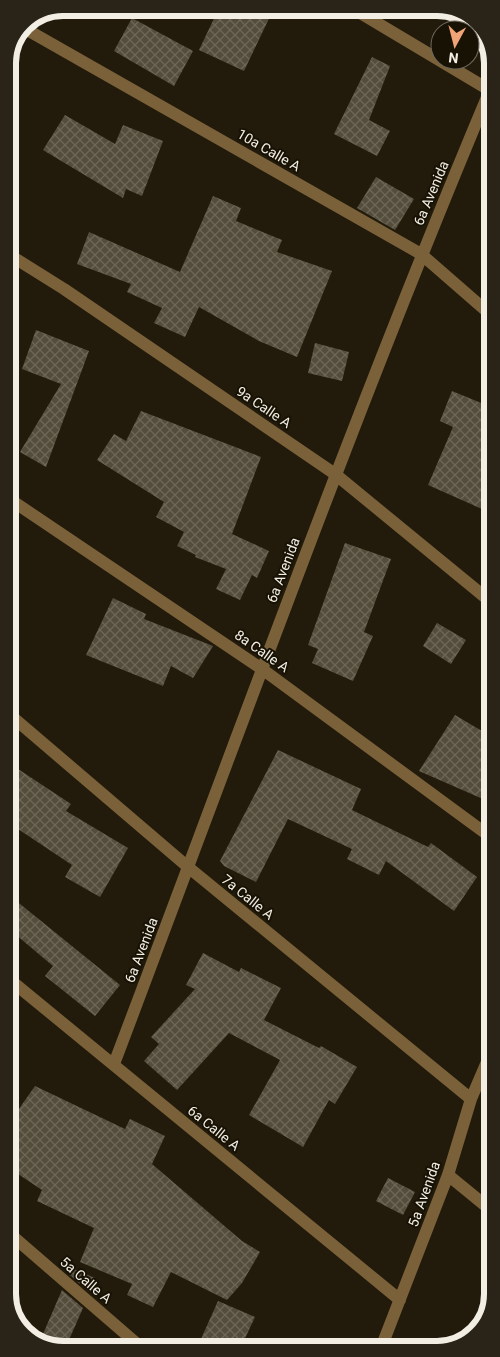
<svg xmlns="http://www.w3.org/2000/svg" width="500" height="1357" font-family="Roboto,sans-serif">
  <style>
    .building { fill: url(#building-cross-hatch) }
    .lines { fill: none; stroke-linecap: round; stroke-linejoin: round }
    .minor { stroke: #7b6139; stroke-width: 12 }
    .labels { text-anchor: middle; stroke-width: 4; stroke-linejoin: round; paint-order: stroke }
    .street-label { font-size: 14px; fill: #f2eee4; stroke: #181205 }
    .rim { fill: none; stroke: #f2eee4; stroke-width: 6 }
  </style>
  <defs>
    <pattern id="building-cross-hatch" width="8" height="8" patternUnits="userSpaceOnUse" patternTransform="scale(1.25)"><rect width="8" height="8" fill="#544d3c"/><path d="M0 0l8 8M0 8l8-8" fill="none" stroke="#6d6758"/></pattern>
  </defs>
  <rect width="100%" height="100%" fill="#221b0c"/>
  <path class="building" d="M219,8H274L244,71L199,50Z
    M132,18L193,51L174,86L114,51Z
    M372,57L390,66L369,120L390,131L377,156L334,134Z
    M65,115L115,144L123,125L163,141L142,196L126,189L123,198L43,150Z
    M376,177L414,199L395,230L357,208Z
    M213,196L241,208L236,221L282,240L277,252L332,271L297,357L259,341L199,307L185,337L154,323L162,308L127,292L131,284L77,264L89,232L180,272Z
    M36,330L89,351L46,467L20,452L61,384L22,369Z
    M315,343L349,352L342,381L308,373Z
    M452,391L491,407V513L428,485L453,427L440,421Z
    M141,411L261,457L232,534L269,551L257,578L252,575L240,600L216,589L226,569L195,557L196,555L177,546L184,532L156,517L164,502L97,460L114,434L126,441Z
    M345,543L391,559L364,632L373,636L353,681L312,663L318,649L308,645Z
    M113,598L146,614L144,619L213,646L193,678L171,666L163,686L86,655Z
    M437,623L466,640L451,664L423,646Z
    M455,715L492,737V803L419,771Z
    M278,750L361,789L352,810L428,847L431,843L477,877L454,911L386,861L379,875L347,859L352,849L288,819L256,882L224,866L220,861Z
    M9,763L71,804L66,811L128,848L100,897L65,877L72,865L9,823Z
    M9,895L120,985L95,1016L45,976L53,966L9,929Z
    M203,953L239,972L241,968L281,988L264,1020L319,1048L321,1046L357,1067L335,1104L329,1100L303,1147L249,1115L280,1060L229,1033L177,1090L144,1061L159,1044L151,1037L195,989L186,985Z
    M35,1086L125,1129L130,1119L165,1136L152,1164L242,1241L260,1252L242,1283L227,1300L171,1272L153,1307L127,1295L132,1284L80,1262L94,1228L37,1201L42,1190L9,1168V1123Z
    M388,1178L415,1192L403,1215L376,1201Z
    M72,1268L95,1278L89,1292L69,1274Z
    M62,1290L83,1308L65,1349H59L40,1341Z
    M218,1301L255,1317L240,1349H222L201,1339Z"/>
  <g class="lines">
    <path class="minor" d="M352,8L491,91
      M22,27L421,254L491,315
      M8,254L64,289L335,474L491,602
      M8,498L262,669L492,838
      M9,714L188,867L471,1099
      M9,979L400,1300
      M114,1064C237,739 355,411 490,90
      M448,1175L492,1211
      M9,1233L143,1349
      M381,1348L448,1175L471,1099L492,1050"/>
  </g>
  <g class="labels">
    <g class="street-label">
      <text transform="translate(269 150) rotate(30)" y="5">10a Calle A</text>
      <text transform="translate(431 193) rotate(-67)" y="5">6a Avenida</text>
      <text transform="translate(264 407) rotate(34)" y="5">9a Calle A</text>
      <text transform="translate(283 570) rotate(-69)" y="5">6a Avenida</text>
      <text transform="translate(262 651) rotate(35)" y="5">8a Calle A</text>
      <text transform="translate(248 897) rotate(39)" y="5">7a Calle A</text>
      <text transform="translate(141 950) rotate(-69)" y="5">6a Avenida</text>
      <text transform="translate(214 1128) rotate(39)" y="5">6a Calle A</text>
      <text transform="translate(424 1194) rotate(-70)" y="5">5a Avenida</text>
      <text transform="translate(86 1280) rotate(41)" y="5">5a Calle A</text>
    </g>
  </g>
  <path d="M0 0H500V1357H0ZM63 16H437A47 47 0 0 1 484 63V1294A47 47 0 0 1 437 1341H63A47 47 0 0 1 16 1294V63A47 47 0 0 1 63 16Z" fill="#292417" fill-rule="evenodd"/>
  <path class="rim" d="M63 16H437A47 47 0 0 1 484 63V1294A47 47 0 0 1 437 1341H63A47 47 0 0 1 16 1294V63A47 47 0 0 1 63 16Z"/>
  <g transform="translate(455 45) rotate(187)"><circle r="24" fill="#181205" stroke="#6f6a5e"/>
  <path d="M0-4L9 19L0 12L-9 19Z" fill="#efa377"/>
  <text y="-8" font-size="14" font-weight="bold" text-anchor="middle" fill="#f2eee4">N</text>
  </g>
</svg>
